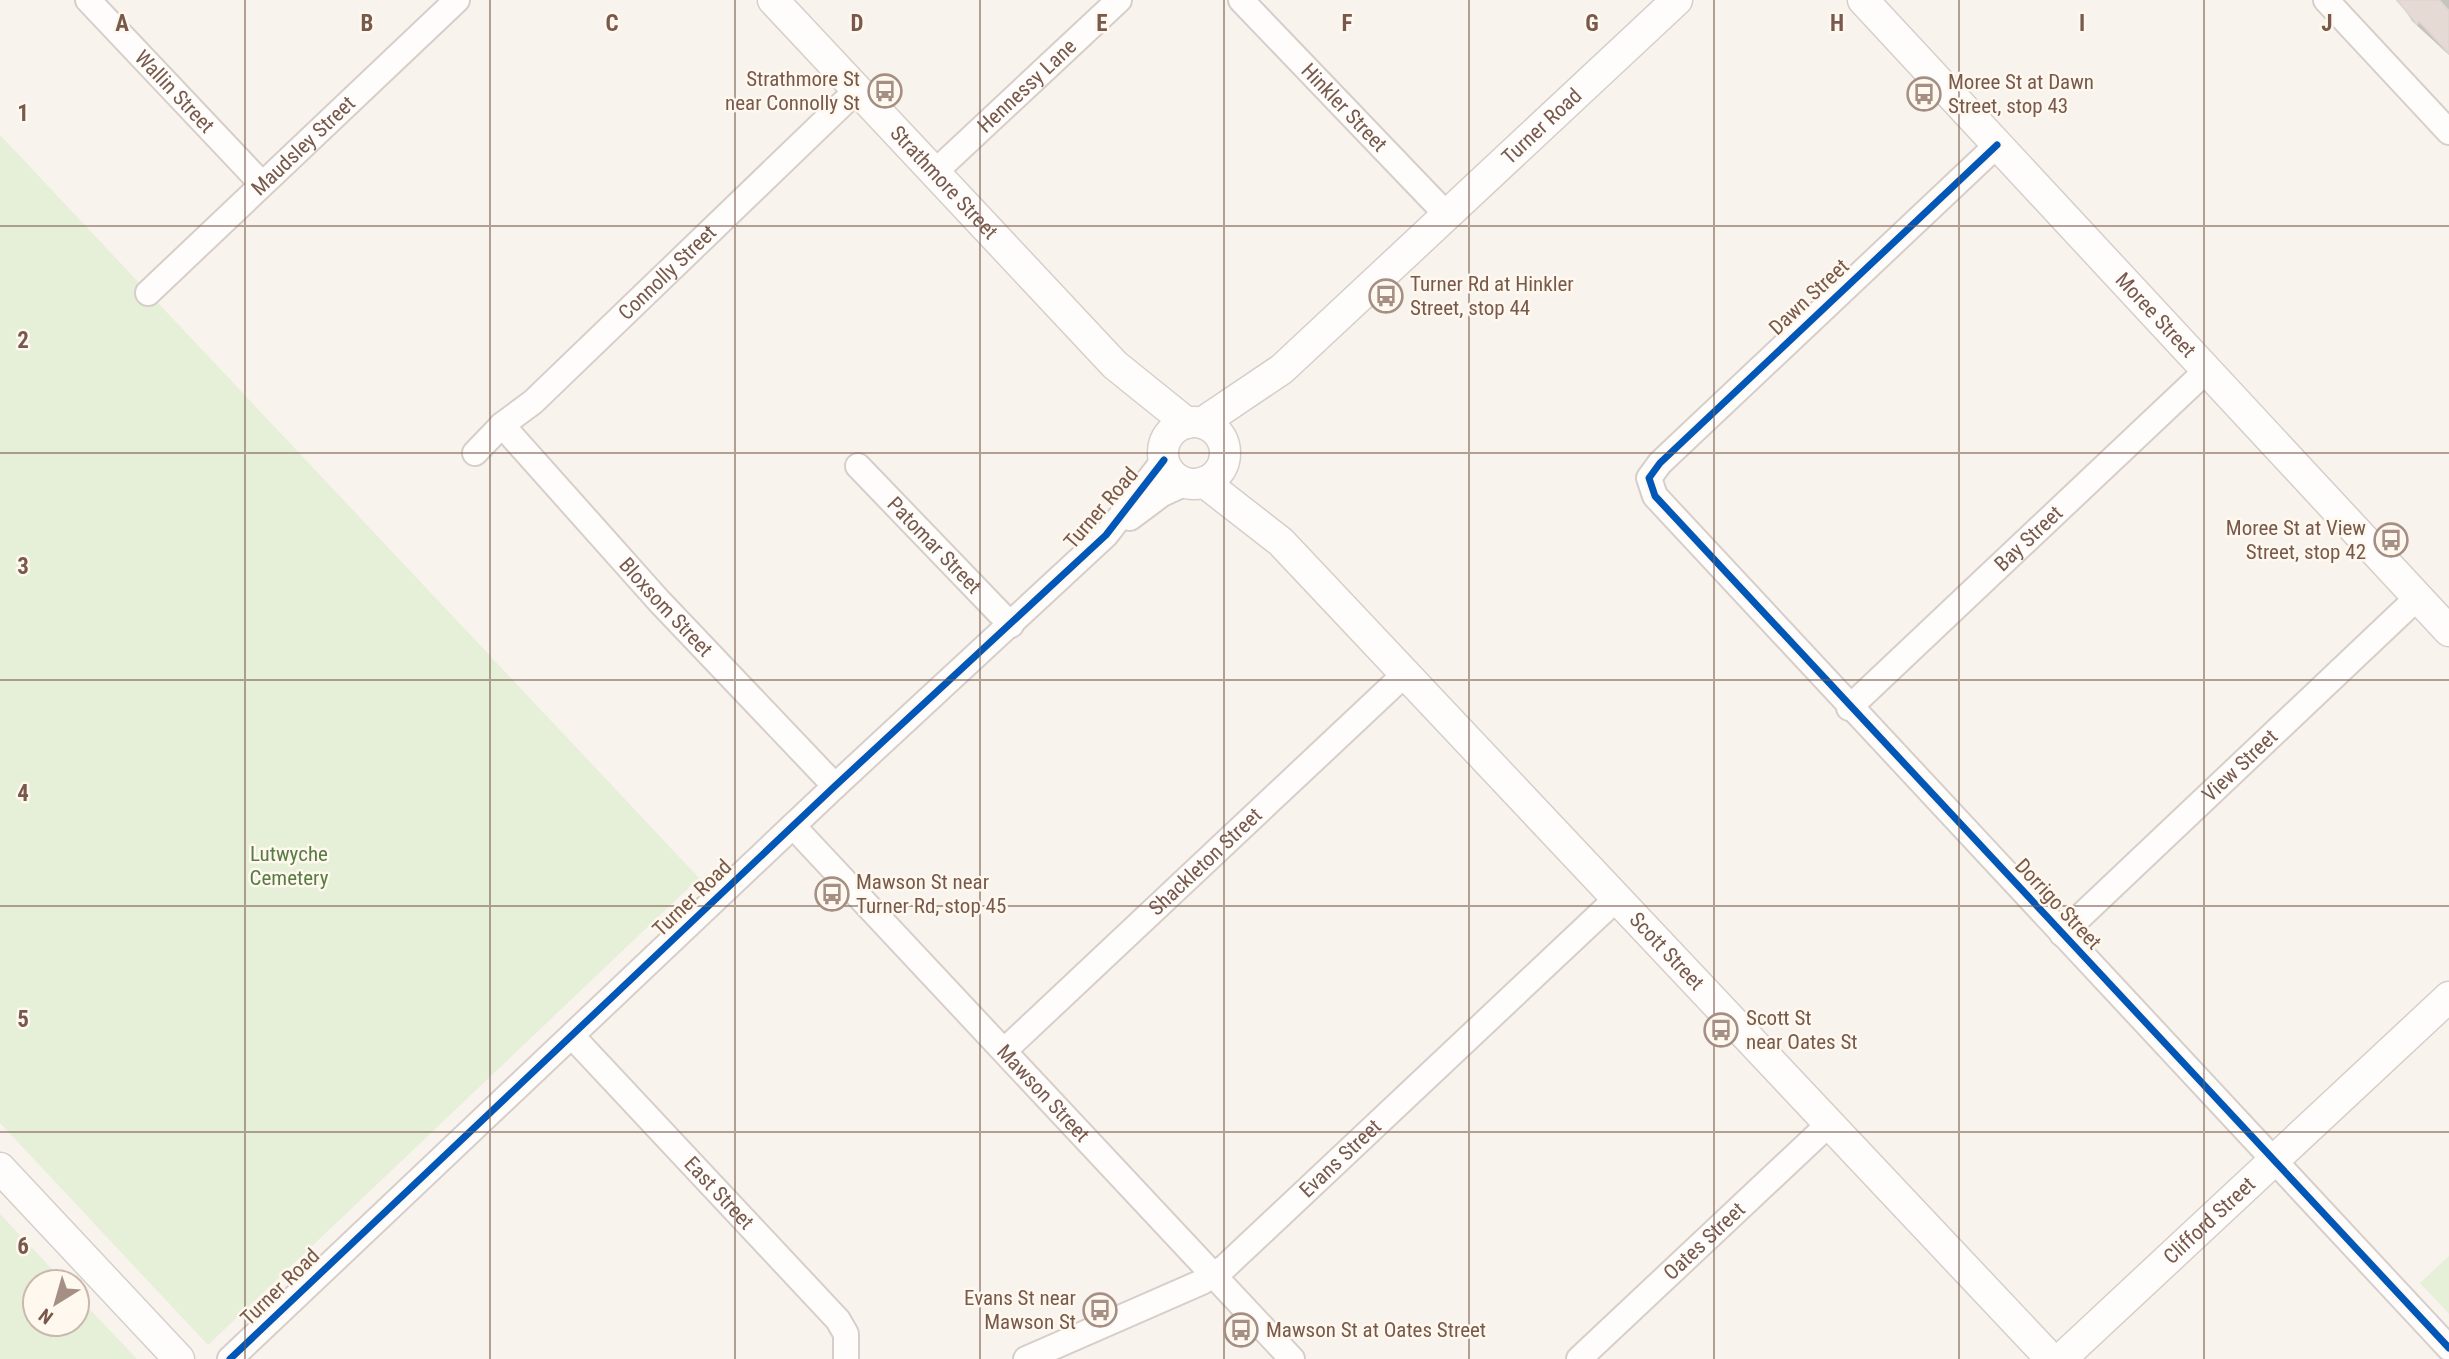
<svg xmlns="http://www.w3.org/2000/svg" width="2449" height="1359" font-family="'Roboto Condensed',sans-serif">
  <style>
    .green { fill: #e6efd7 }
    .shadow { fill: #0003 }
    .building { fill: #e5dbd4; stroke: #e1d6cf; stroke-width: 2 }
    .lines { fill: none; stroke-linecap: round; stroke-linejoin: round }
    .minor-casing { stroke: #d7cec9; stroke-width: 28 }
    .tertiary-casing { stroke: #d7cec9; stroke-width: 33 }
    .minor { stroke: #fefdfc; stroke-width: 24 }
    .tertiary { stroke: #fefdfc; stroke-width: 30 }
    .cycleway-casing { stroke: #fff8ee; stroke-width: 11 }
    .cycleway { stroke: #0057b8; stroke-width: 7 }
    .grid { fill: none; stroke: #78594b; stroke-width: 2; stroke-opacity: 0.55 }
    .labels { text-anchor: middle; stroke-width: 5; stroke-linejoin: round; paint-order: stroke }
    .poi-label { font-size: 21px; fill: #78594b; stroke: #fff8ee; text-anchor: start }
    .street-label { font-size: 21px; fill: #78594b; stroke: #fff8ee }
    .park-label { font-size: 21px; fill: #577d42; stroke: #fff8ee }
    .grid-label { font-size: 23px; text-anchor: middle; font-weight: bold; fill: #78594b; stroke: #fff8ee; stroke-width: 5; stroke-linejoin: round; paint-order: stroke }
  </style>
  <rect width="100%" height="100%" fill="#f8f3ed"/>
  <path class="green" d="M0,135L699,878L208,1345L0,1123Z
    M0,1214L64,1282H35V1324H77V1296L137,1359H0Z
    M2449,1256V1314L2420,1283Z"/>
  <path class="shadow" d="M2399,0H2449V55L2412,21Z"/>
  <path class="building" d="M2397,0H2439L2449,11V53L2419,21L2417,24Z"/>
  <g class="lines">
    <defs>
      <g id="minor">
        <path id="s1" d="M88,0L261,183"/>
        <path id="s2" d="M1241,0L1447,215"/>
        <path d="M2326,0L2449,132"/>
        <path d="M1997,145L1660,463L1649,478L1655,496L2449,1348"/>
        <path id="s3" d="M935,172L1119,0"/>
        <path id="s4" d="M148,293L457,0"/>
        <path id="s5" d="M502,425L659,601L835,786"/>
        <path id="s6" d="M475,453L502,425L533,402L857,90"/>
        <path id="s7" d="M858,466L1011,625"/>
        <path d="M1130,518L1162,494L1186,483"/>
        <path id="s8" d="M1849,708L2207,370"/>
        <path id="s9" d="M793,826L1292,1359"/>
        <path id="s10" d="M2062,934L2418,597"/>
        <path id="s11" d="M572,1036L838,1320L846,1334V1359"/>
        <path id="s12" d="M1005,1050L1405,674"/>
        <path d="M230,1359L835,786L1106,535L1164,460"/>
        <path id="s13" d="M1026,1359L1202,1282L1225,1267L1615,900"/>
        <path id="s14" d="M1579,1359L1829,1124"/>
      </g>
      <g id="tertiary">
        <path id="s15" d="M773,0L1115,365L1187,423"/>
        <path id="s16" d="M1863,0L2449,631"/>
        <circle cx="1194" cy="453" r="31"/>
        <path id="s17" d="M1202,423L1282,369L1677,0"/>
        <path id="s18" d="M1204,482L1281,542L2051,1359"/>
        <path d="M0,1168L179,1359"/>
        <path id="s19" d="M2061,1359L2449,997"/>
      </g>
    </defs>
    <use href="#minor" class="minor-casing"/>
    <use href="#tertiary" class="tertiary-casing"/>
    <use href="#minor" class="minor"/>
    <use href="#tertiary" class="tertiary"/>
    <defs>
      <path id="cycleway" d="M1997,145L1660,463L1649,478L1655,496L2449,1348
        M230,1359L835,786L1106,535L1164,460"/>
    </defs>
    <use href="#cycleway" class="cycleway-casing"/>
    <use href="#cycleway" class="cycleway"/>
  </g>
  <path class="grid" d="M245,0V1359M490,0V1359M735,0V1359M980,0V1359M1224,0V1359M1469,0V1359M1714,0V1359M1959,0V1359M2204,0V1359M0,226H2449M0,453H2449M0,680H2449M0,906H2449M0,1132H2449"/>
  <defs>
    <symbol id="bus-ring" viewBox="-11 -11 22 22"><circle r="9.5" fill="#fff8ee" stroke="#a58f84" stroke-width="1.5"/><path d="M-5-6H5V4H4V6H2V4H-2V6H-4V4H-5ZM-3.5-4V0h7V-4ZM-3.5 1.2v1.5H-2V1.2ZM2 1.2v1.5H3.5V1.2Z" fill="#a58f84"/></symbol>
  </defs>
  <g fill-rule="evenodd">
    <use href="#bus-ring" x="866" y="72" width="38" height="38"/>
    <use href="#bus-ring" x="1905" y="75" width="38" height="38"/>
    <use href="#bus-ring" x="1367" y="277" width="38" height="38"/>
    <use href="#bus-ring" x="2372" y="521" width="38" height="38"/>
    <use href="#bus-ring" x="813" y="875" width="38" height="38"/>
    <use href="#bus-ring" x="1702" y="1011" width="38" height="38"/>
    <use href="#bus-ring" x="1081" y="1291" width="38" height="38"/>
    <use href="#bus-ring" x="1222" y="1311" width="38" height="38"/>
  </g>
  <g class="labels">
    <g class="poi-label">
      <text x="860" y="86" text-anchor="end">Strathmore St<tspan x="860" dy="24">near Connolly St</tspan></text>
      <text x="1948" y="89">Moree St at Dawn<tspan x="1948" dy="24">Street, stop 43</tspan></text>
      <text x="1410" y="291">Turner Rd at Hinkler<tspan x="1410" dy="24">Street, stop 44</tspan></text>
      <text x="2366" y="535" text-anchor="end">Moree St at View<tspan x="2366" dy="24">Street, stop 42</tspan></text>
      <text x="856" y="889">Mawson St near<tspan x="856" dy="24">Turner Rd, stop 45</tspan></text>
      <text x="1746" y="1025">Scott St<tspan x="1746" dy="24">near Oates St</tspan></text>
      <text x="1076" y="1305" text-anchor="end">Evans St near<tspan x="1076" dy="24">Mawson St</tspan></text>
      <text x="1266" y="1337">Mawson St at Oates Street</text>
    </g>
    <g class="street-label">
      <text dy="7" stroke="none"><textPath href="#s3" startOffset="126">Hennessy Lane</textPath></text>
      <text dy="7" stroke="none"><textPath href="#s1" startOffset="126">Wallin Street</textPath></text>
      <text dy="7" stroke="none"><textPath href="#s2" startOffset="149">Hinkler Street</textPath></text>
      <text dy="7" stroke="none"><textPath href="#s17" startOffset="452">Turner Road</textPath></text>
      <text dy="7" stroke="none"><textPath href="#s4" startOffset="214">Maudsley Street</textPath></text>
      <text dy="7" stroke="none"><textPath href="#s15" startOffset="250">Strathmore Street</textPath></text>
      <text dy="7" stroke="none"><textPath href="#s6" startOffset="264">Connolly Street</textPath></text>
      <text transform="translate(1809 297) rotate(-43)" y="7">Dawn Street</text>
      <text dy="7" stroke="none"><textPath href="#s16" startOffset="430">Moree Street</textPath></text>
      <text transform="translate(1101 508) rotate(-49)" y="7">Turner Road</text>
      <text dy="7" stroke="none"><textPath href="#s8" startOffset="247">Bay Street</textPath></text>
      <text dy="7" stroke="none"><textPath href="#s7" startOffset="110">Patomar Street</textPath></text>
      <text dy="7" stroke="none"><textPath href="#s5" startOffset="245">Bloxsom Street</textPath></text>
      <text dy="7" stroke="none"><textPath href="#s10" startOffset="245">View Street</textPath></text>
      <text dy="7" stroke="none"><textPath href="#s12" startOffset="275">Shackleton Street</textPath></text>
      <text transform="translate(692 898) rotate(-44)" y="7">Turner Road</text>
      <text transform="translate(2058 904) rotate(47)" y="7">Dorrigo Street</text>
      <text dy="7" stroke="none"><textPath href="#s18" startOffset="660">Scott Street</textPath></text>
      <text dy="7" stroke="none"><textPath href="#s9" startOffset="366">Mawson Street</textPath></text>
      <text dy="7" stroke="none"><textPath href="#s13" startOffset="378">Evans Street</textPath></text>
      <text dy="7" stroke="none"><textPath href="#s11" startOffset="215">East Street</textPath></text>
      <text dy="7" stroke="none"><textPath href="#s19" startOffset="203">Clifford Street</textPath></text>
      <text dy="7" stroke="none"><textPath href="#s14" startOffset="172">Oates Street</textPath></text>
      <text transform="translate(280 1287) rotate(-44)" y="7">Turner Road</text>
    </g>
    <g class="park-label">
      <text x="289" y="861">Lutwyche<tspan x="289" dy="24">Cemetery</tspan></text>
    </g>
  </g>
  <g class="grid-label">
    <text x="122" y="31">A</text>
    <text x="367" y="31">B</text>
    <text x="612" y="31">C</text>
    <text x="857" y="31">D</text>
    <text x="1102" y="31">E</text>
    <text x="1347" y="31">F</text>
    <text x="1592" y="31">G</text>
    <text x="1837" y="31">H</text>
    <text x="2082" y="31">I</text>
    <text x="2327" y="31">J</text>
    <text x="23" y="121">1</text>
    <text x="23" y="348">2</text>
    <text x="23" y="574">3</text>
    <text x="23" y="801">4</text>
    <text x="23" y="1027">5</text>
    <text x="23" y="1254">6</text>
  </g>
  <g transform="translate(56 1303) rotate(217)"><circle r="33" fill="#fff8ee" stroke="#c9b8ad" stroke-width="2"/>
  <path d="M0-5L12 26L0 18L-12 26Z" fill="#a58f84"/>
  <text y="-10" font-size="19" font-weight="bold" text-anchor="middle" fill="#78594b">N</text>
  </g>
</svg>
